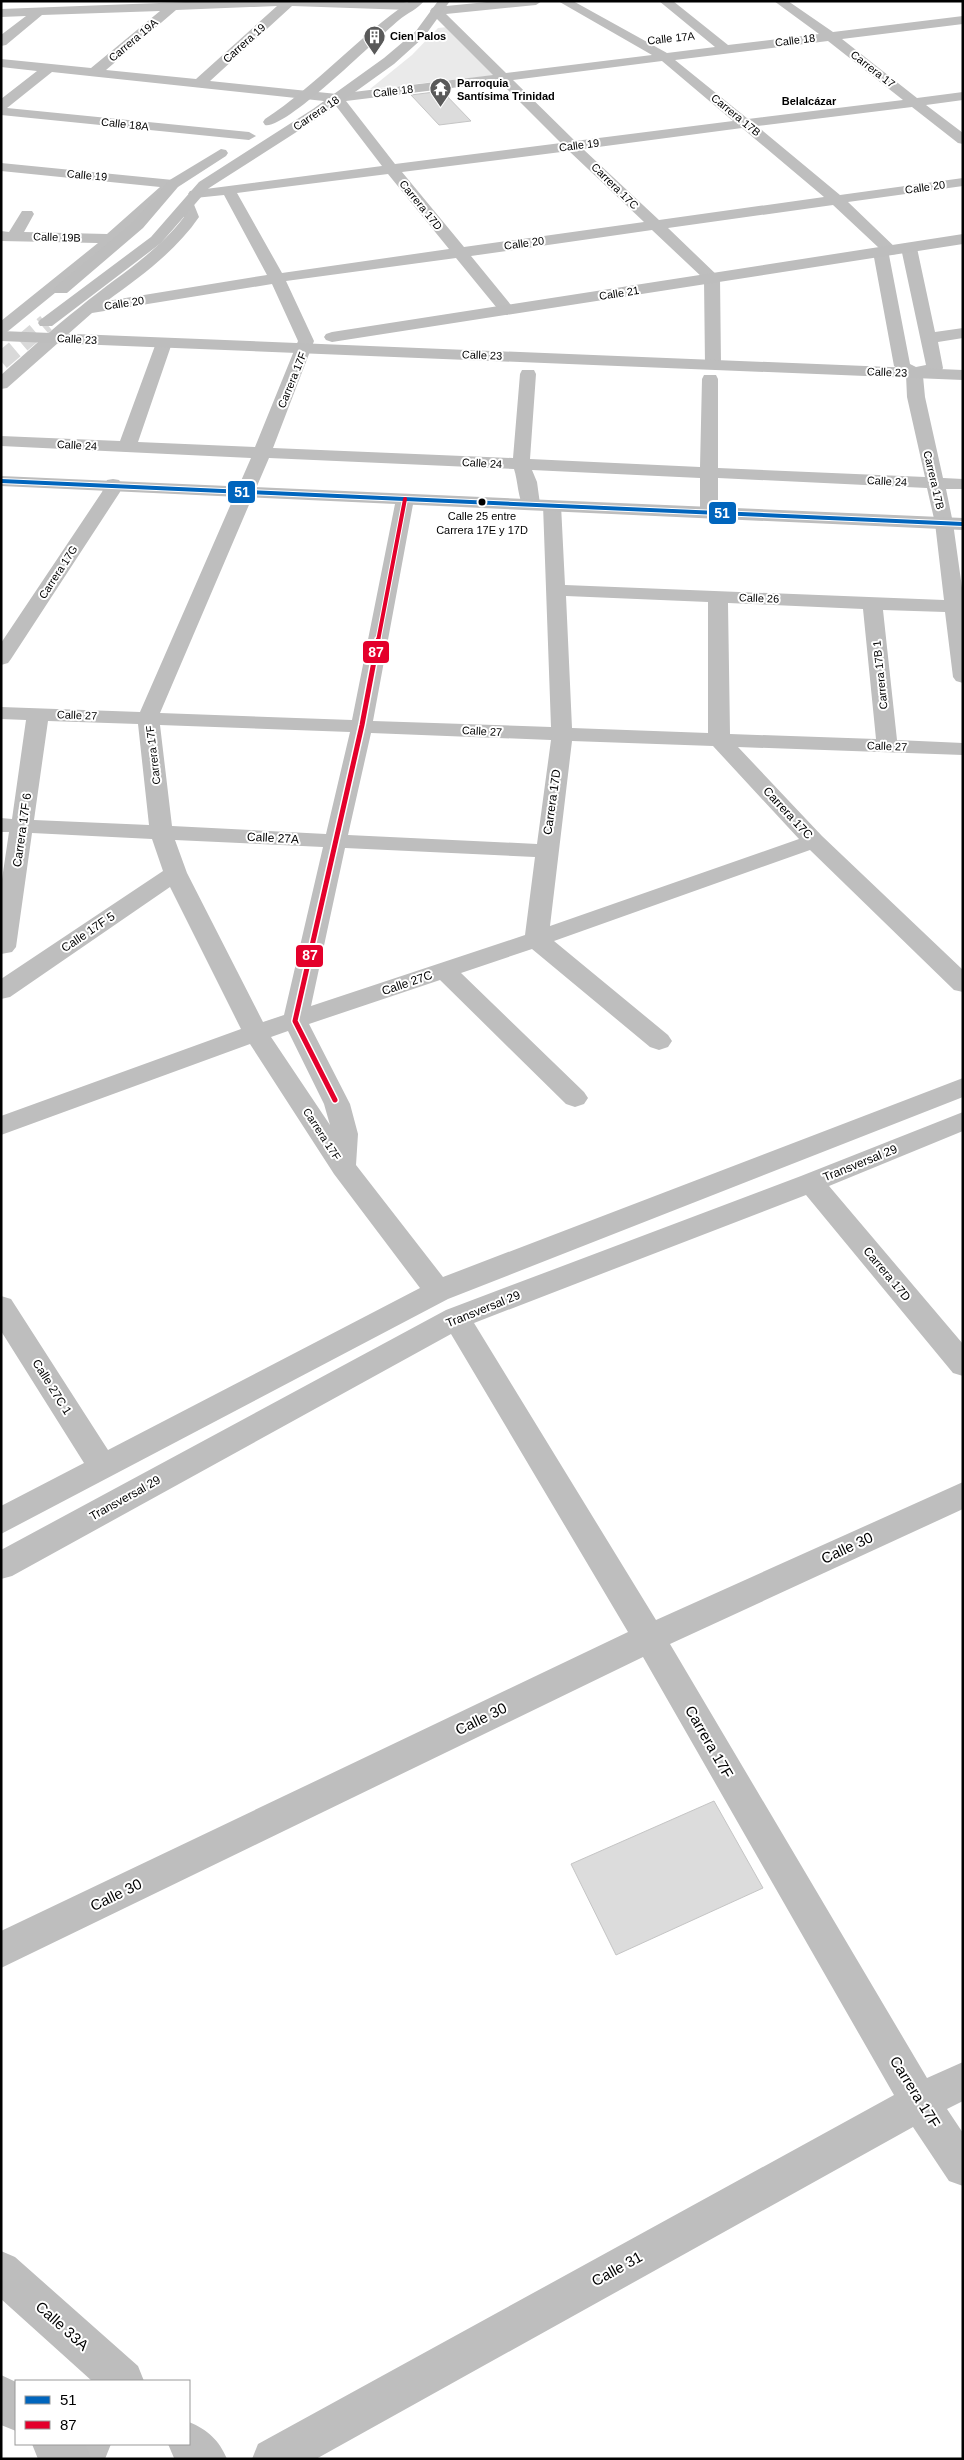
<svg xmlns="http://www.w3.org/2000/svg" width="964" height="2460" font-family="Arial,sans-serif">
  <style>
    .green { fill: #eaeaea }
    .building { fill: #dcdcdc; stroke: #c5c5c5 }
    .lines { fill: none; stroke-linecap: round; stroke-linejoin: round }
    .major-tunnel { stroke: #d9d9d9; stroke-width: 18; stroke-dasharray: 18 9; stroke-linecap: butt }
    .minor { fill: #bebebe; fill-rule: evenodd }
    .major { fill: #bdbdbd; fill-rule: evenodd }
    .bus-1-casing { stroke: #fff; stroke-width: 6 }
    .bus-2-far1-casing { stroke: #fff; stroke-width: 6 }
    .bus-2-casing { stroke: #fff; stroke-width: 8 }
    .bus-1 { stroke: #0065bd; stroke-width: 4 }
    .bus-2-far1 { stroke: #e4002b; stroke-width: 4 }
    .bus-2 { stroke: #e4002b; stroke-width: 5 }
    .bus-dot { fill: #000; stroke: #fff; stroke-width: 2 }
    .labels { text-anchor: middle; stroke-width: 4; stroke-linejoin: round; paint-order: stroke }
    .far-poi-label { font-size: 11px; font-weight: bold; fill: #000; stroke: #fff; text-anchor: start }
    .far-street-label { font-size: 11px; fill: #000; stroke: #fff }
    .far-neighbourhood-label { font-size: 11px; font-weight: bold; fill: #000; stroke: #fff }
    .bus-label { font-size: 11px; fill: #000; stroke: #fff }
    .street-label { font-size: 12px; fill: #000; stroke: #fff }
    .near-street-label { font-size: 15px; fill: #000; stroke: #fff }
    .line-badge { stroke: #fff; stroke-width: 2 }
    .badge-label { font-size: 14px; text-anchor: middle; font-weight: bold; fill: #fff }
  </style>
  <rect width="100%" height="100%" fill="#fff"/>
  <path class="green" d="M448,27L497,75L370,89L412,55L438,28Z"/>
  <path class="building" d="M442,91L471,121L439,125L411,95Z
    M714,1801L763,1888L616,1955L571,1864Z"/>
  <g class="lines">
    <path class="major-tunnel" d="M1,361L46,323"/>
    <path class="minor" d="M212,1H394L413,3L415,6L409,10L292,6L210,81L337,94L493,75L432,14L430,11L432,8L436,7L497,1H542L536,5L446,14L506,73L652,55L558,1H573L667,53L715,47L659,1H673L728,45L819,34L774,1H788L833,32L963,16V24L842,39L917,98L963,92V100L926,105L963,133V144L958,143L912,107L757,126L840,195L963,178V186L848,202L899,251L896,254L889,255L910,364L916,367L926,365L901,248L904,245H914L917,248L935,332L963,328V338L938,342L943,368L941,372L923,376L925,397L943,478L963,479V489H946L953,523L963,595V683L956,681L953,677L945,612L883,610L897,740L963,743V755L738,747L822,836L963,970V992L954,990L810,850L554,941L668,1035L672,1041L668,1047L659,1050L650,1047L532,949L461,973L584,1092L588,1098L584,1104L575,1107L566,1104L440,980L309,1024L350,1104L358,1134L356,1165L443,1277L963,1078V1097L448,1299L1,1534V1506L84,1463L1,1331V1296L11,1299L108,1450L420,1288L334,1174L250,1044L1,1135V1116L241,1029L170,887L10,997L1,999V979L163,871L152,839L32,833L16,947L12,952L1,954V886L9,832H1V818L12,819L26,720L1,719V707L140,712L251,458L1,446V436L120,441L156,343L158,340H170L172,343L138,442L255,447L298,341L272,284L92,313L7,388L1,389V375C27,352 53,328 80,307C116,277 156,254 184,217L181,205L183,202H193L199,217C175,252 141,276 107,301L267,275L224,195L195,198L188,194L190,191L382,166L333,102L52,72L7,108L249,132L256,136L249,140L1,115V99L37,71L1,67V59L91,68L160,11L42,15L6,45L1,46V35L26,16L1,17V9ZM277,6L196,79L106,70L176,10ZM828,41L903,100L748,119L675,60ZM662,61L733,121L575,141L513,80ZM500,82L561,143L395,164L346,101ZM742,128L824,197L659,220L583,149ZM569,151L644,222L464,247L402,172ZM388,174L449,249L282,273L237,193ZM833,205L879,248L873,252L894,366L906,375L907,397L925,477L718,468V379L716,375H704L702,379L700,467L530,459L536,374L534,370H522L520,374L513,458L273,448L314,341L286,281L456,258L501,313L507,315L515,310L471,256L652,230L704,279L705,365L707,369H719L721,365L720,278L668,228ZM269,458L514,469C518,481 518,499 524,508H538L540,504L537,482L532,470L700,478V512L702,516H716L718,512V478L927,488L935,523L944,600L565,585L561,505L559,501H545L543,505L551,727L373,721L414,499L412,495H398L396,499L352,720L160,713ZM566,596L708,602V733L572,728ZM728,603L863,609L876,739L730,734ZM48,721L138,724L149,825L34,820ZM160,725L350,732L326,834L172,826ZM371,733L551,740L537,844L348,835ZM572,741L713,746L799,839L550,926ZM175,840L323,847L284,1015L263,1022L187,873ZM345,848L535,857L525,935L311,1006ZM288,1031L324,1104L330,1125L271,1037Z
      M1,163L173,180L180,184L109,249L7,332L1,334V321L98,243L1,241V231L9,232L22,211H32L34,214L24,232L107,234L160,187L1,171Z
      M113,479L119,480L122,484L120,492L11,659L8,663L1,665V643L102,492L107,480Z
      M963,1112V1131L829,1186L963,1344V1376L953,1373L806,1195L474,1323L656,1620L963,1482V1509L670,1644L927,2078L963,2062V2101L947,2109L963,2133V2186L949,2181L913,2127L316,2459H252L258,2444L894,2095L643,1657L1,1968V1931L628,1632L451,1334L12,1576L1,1579V1550L446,1310L801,1176Z
      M64,2444H111L105,2459H58Z"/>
    <path class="major" d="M410,1H424C418,9 407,13 399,20C378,37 286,130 265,125L263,122L265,119C317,85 358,37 410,1Z
      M438,1H450L424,37L394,64L323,115L209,188L161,243L52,326H40L38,323L40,320L151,237L199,182L313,109L384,58L416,31Z
      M221,149L226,150L228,153L226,156L178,187L143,228L67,293H55L53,290L55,287L133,222L168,181Z
      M963,234V244L332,342L326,340L324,337L326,334L332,332Z
      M1,331L963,370V380L1,341Z
      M1,476L963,518V530L1,486Z
      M1,2251L15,2257L138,2366L144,2381H92L1,2299Z
      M1,2375L16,2382V2431L1,2425Z
      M189,2422C208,2430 219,2440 227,2459L174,2458L168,2444H189Z
      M32,2444H85L91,2459H38Z"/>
    <defs>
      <path id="bus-1" d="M1,481L963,524"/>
      <path id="bus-2-far1" d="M378,641L405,499"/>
      <path id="bus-2" d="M335,1100L295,1021L362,725L378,640"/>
    </defs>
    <use href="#bus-1" class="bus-1-casing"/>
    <use href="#bus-2-far1" class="bus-2-far1-casing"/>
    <use href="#bus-2" class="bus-2-casing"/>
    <use href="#bus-1" class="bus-1"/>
    <use href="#bus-2-far1" class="bus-2-far1"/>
    <use href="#bus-2" class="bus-2"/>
  </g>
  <defs>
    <symbol id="building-pin" viewBox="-11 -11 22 30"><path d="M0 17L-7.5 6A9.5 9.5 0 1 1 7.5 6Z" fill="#595959" stroke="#fff"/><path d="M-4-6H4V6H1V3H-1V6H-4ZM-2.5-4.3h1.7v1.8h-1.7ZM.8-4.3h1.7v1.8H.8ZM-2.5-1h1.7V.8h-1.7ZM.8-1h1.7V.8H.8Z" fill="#fff"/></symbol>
    <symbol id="temple-pin" viewBox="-11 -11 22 30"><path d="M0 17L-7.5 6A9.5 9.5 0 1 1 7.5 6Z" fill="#595959" stroke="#fff"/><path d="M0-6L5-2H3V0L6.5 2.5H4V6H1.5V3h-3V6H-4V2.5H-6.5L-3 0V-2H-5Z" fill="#fff"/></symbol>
  </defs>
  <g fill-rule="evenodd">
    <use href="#building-pin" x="362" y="24" width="25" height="34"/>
    <use href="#temple-pin" x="428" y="76" width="25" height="34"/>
  </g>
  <circle class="bus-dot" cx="482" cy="502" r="4.5"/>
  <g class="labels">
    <g class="far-poi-label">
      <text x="390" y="40">Cien Palos</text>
      <text x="457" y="87">Parroquia<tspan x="457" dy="13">Santísima Trinidad</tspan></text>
    </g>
    <g class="far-street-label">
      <text transform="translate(671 38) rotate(-6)" y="4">Calle 17A</text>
      <text transform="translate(133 40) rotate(-40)" y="4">Carrera 19A</text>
      <text transform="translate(795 40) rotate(-7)" y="4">Calle 18</text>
      <text transform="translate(244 43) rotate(-42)" y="4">Carrera 19</text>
      <text transform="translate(873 69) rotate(38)" y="4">Carrera 17</text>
      <text transform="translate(393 91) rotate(-7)" y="4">Calle 18</text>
      <text transform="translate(316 113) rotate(-34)" y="4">Carrera 18</text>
      <text transform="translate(736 115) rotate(39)" y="4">Carrera 17B</text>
      <text transform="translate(125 124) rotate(6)" y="4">Calle 18A</text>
      <text transform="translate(579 145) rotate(-7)" y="4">Calle 19</text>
      <text transform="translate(87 175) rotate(5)" y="4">Calle 19</text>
      <text transform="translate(615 186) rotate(44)" y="4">Carrera 17C</text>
      <text transform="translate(925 187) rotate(-8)" y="4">Calle 20</text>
      <text transform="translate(421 205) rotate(51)" y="4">Carrera 17D</text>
      <text transform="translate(57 237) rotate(2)" y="4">Calle 19B</text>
      <text transform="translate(524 243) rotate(-8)" y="4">Calle 20</text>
      <text transform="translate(619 293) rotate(-9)" y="4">Calle 21</text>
      <text transform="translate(124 303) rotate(-9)" y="4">Calle 20</text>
      <text transform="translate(77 339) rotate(3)" y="4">Calle 23</text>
      <text transform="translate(482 355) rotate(2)" y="4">Calle 23</text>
      <text transform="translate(887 372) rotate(2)" y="4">Calle 23</text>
      <text transform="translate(292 380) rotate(-68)" y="4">Carrera 17F</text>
      <text transform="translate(77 445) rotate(3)" y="4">Calle 24</text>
      <text transform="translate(482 463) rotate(3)" y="4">Calle 24</text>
      <text transform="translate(934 480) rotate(77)" y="4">Carrera 17B</text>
      <text transform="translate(887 481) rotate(3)" y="4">Calle 24</text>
      <text transform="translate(58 572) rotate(-57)" y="4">Carrera 17G</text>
      <text transform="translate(759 598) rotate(2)" y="4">Calle 26</text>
      <text transform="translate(880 675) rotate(-96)" y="4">Carrera 17B 1</text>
      <text transform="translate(77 715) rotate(2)" y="4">Calle 27</text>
      <text transform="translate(482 731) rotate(3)" y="4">Calle 27</text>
      <text transform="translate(887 746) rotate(2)" y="4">Calle 27</text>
      <text transform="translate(153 755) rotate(-97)" y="4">Carrera 17F</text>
      <text transform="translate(322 1134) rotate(57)" y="4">Carrera 17F</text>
    </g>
    <g class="far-neighbourhood-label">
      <text x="809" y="105">Belalcázar</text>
    </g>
    <g class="bus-label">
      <text x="482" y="520">Calle 25 entre<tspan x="482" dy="14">Carrera 17E y 17D</tspan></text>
    </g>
    <g class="street-label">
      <text transform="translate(552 802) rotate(-82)" y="4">Carrera 17D</text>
      <text transform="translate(788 813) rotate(47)" y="4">Carrera 17C</text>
      <text transform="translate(22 830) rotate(-82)" y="4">Carrera 17F 6</text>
      <text transform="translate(273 838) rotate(3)" y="4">Calle 27A</text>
      <text transform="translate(88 932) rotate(-34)" y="4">Calle 17F 5</text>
      <text transform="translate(407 983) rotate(-19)" y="4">Calle 27C</text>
      <text transform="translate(860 1163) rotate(-22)" y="4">Transversal 29</text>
      <text transform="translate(887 1274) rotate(50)" y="4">Carrera 17D</text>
      <text transform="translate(483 1309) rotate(-22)" y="4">Transversal 29</text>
      <text transform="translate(52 1387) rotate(58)" y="4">Calle 27C 1</text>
      <text transform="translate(125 1498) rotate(-29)" y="4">Transversal 29</text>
    </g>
    <g class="near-street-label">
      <text transform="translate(847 1548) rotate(-25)" y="5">Calle 30</text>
      <text transform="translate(481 1719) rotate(-26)" y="5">Calle 30</text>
      <text transform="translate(709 1742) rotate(60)" y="5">Carrera 17F</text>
      <text transform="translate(116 1895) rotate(-26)" y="5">Calle 30</text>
      <text transform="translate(915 2092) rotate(58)" y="5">Carrera 17F</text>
      <text transform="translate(617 2269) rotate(-29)" y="5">Calle 31</text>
      <text transform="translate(62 2326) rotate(42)" y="5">Calle 33A</text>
    </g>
  </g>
  <g class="line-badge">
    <rect x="227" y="480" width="29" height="24" rx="5" fill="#0065bd"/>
    <rect x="708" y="501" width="29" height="24" rx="5" fill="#0065bd"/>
    <rect x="362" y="640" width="28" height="24" rx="5" fill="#e4002b"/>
    <rect x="295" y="944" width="29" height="24" rx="5" fill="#e4002b"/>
  </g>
  <g class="badge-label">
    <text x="242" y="497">51</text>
    <text x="722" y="518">51</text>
    <text x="376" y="657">87</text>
    <text x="310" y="960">87</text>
  </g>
  <rect width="964" height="2460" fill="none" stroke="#000000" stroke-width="5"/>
  <rect x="15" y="2380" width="175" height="65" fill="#ffffff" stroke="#999999"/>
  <rect x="25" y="2396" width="25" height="8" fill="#0065bd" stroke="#999999"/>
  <text x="60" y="2405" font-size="15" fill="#000000">51</text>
  <rect x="25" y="2421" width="25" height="8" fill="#e4002b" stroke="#999999"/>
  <text x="60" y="2430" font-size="15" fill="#000000">87</text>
</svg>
